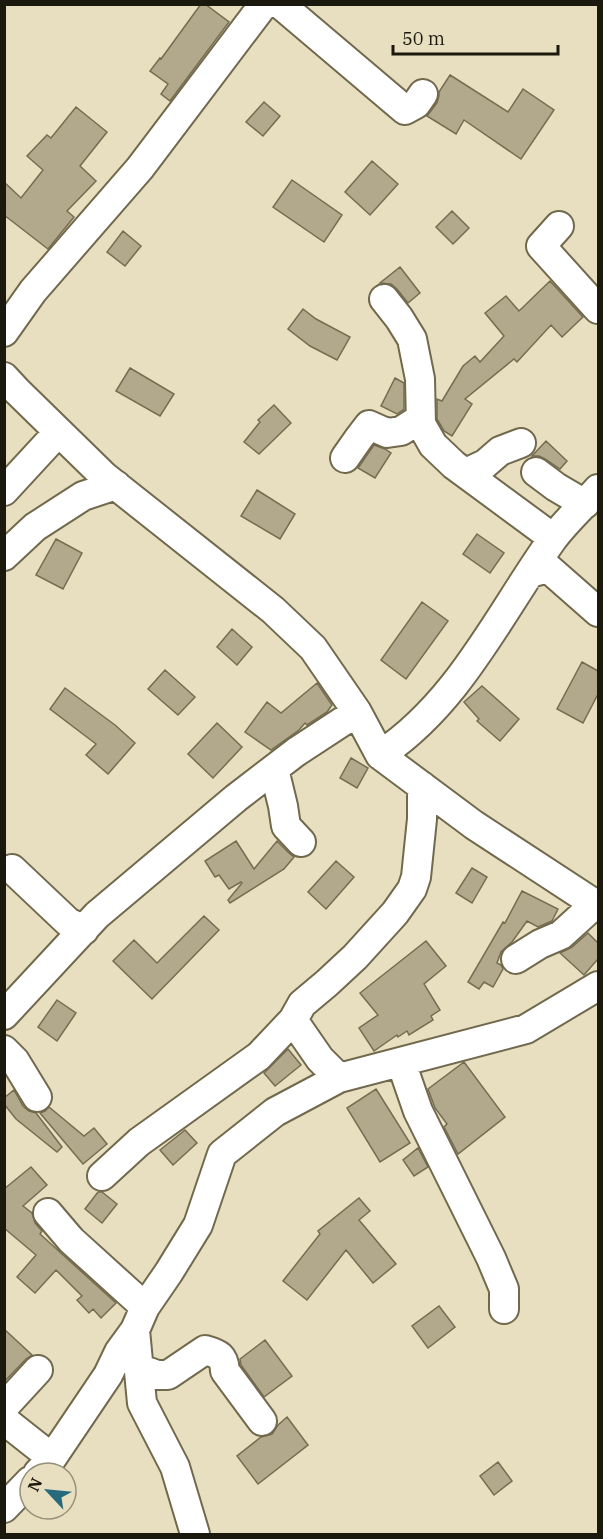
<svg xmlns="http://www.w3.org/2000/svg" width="603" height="1539" font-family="'IBM Plex Serif',serif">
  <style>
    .building { fill: #b2a98c; stroke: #756c51; stroke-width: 1.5 }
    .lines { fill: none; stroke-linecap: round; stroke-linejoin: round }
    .minor-casing { stroke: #71694d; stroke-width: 32 }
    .minor { stroke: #fff; stroke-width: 28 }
  </style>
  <rect width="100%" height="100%" fill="#e8dfc0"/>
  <path class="building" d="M201,4H205L229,22L170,101L161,94L168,84L150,71L160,58L161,59Z
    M450,75L508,112L523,89L554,110L521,159L464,120L456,134L427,116L437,103L439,96V92Z
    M264,102L280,116L263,136L246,122Z
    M76,107L107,132L80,166L96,181L67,211L74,217L48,249L4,215V182L21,198L43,170L27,156L47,135L51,138Z
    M372,161L398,184L370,215L345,192Z
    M292,180L342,215L324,242L273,207Z
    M452,211L469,228L453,244L436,227Z
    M123,231L141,246L125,266L107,252Z
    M400,267L420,293L408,303L397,289L391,284L380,283Z
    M550,281L583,317L562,337L551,325L517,362L514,359L465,399L472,404L452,436L444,431L437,419V399L442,401L463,366L475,356L480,362L504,336L485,313L506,296L519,311Z
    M303,309L316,319L350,337L337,360L310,346L288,329Z
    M130,368L174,394L160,416L116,391Z
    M395,378L404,383V409L397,414L381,406Z
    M274,405L291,423L259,454L244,442L260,422L258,420Z
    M546,441L567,461L560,469L545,459L539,456H532Z
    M374,445L385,449L391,453L375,478L358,468Z
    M257,490L295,514L280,539L241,516Z
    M477,534L504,553L490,573L463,554Z
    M56,539L82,553L63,589L36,575Z
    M422,602L448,621L406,679L381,660Z
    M232,629L252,647L237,665L217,647Z
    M582,662L598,671V694L583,723L557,709Z
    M165,670L195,697L178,715L148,689Z
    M317,683L332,705L327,712L307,725L305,723L299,730L271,750L245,732L267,702L281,713Z
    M482,686L519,719L500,741L477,721L479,719L464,702Z
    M65,688L115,725L135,743L108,774L86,755L96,744L50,709Z
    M217,723L242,747L213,778L188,754Z
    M351,758L368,768L357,788L340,778Z
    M236,841L254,869L277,841L289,853L294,857L284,869L230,903L228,900L242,883L241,882L229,889L219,875L215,877L205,861Z
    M336,861L354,877L326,909L308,892Z
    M472,868L487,877L472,903L456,893Z
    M522,891L558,909L552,921L538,927L527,921L512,942L501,952L497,963L501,965L503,969L493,987L484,982L479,989L468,982L503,922L505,923Z
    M204,916L219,930L152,999L113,961L134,940L157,963Z
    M588,933L598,943V959L584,975L560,953L572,947Z
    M426,941L446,966L424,984L440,1010L431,1016L433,1020L409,1035L407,1031L398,1037L397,1035L374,1051L359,1028L378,1015L360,993Z
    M57,1000L76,1013L57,1041L38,1027Z
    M288,1049L301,1065L275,1086L264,1073Z
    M464,1062L505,1117L458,1154L444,1127L447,1124L435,1108L428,1089Z
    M376,1089L410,1143L380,1162L347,1108Z
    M14,1090L23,1106L29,1111L36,1113L62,1147L57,1152L16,1119L4,1104V1098Z
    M49,1107L84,1136L94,1128L107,1144L83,1164L40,1113L45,1111Z
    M185,1130L197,1143L173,1165L160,1150Z
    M418,1148L428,1167L414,1176L403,1160Z
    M31,1167L47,1185L23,1206L32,1213L35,1223L42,1231L40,1234L116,1303L101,1318L93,1309L89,1313L77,1300L82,1296L56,1270L35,1293L17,1277L36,1255L4,1228V1189Z
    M98,1192H102L117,1204L102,1223L85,1209Z
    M359,1198L370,1211L359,1220L396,1264L373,1283L346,1250L307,1300L283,1281L320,1234L318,1231Z
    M439,1306L455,1327L428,1348L412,1326Z
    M4,1329L32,1355L26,1359L4,1382Z
    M265,1340L292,1376L264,1397L241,1365L240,1359Z
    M287,1417L308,1445L258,1484L237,1456L261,1437L272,1434L278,1425Z
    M498,1462L512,1481L494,1495L480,1476Z"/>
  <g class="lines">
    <defs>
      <path id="minor" d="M280,4L405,110L416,104L423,94
        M559,226L541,246L598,309
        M384,299L399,318L412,339L420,379L421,424
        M4,332L33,291L140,168L264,4
        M4,377L17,391L104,476L273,610L313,648L357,712L380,755L474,825L598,906
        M345,458L359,438L369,425L387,433L401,431L415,422L421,424L433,445L454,465L553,538
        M536,472L556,487L585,504
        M466,473L485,464L500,451L521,443
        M4,491L52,439L58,431
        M4,556L35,527L83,496L116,485
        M530,573L548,568L598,612
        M380,755C459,703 499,614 552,540C565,522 583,506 598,489
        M274,769L283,806L286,826L301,842
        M12,869L68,922L84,930
        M516,959L540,944L561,935L595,904
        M4,1015L97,915L236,798L296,752L357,712
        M4,1050L15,1061L37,1097
        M401,1062L418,1111L491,1258L504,1289V1309
        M339,1078L320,1059L293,1020L302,1004L327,983L355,957L395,913L412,889L416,877L422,819V786
        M102,1176L139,1142L259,1056L293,1020
        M48,1213L71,1240L145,1307
        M135,1330L142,1403L175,1467L195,1534
        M138,1368L157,1375H168L205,1350C219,1354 224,1356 225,1371L262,1421
        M4,1407L38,1370
        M4,1420L52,1458
        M38,1473L52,1458L108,1375L119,1352L135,1330L145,1307L169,1272L198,1225L222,1154L275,1112L339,1078L526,1029L598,986
        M4,1508L30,1481"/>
    </defs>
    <use href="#minor" class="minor-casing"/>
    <use href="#minor" class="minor"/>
  </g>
  <rect width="603" height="1539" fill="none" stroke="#1b180d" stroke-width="12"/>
  <g transform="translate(48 1491) rotate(296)"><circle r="28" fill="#e8dfc0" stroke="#968f78" stroke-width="1.5"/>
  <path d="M0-4.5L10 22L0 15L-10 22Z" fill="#286a7d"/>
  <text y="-9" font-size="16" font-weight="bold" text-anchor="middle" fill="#1b180d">N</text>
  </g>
  <path d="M393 45v9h165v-9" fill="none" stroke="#1b180d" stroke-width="3"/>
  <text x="402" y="45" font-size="18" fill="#1b180d" stroke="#e8dfc0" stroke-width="4.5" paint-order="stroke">50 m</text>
</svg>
